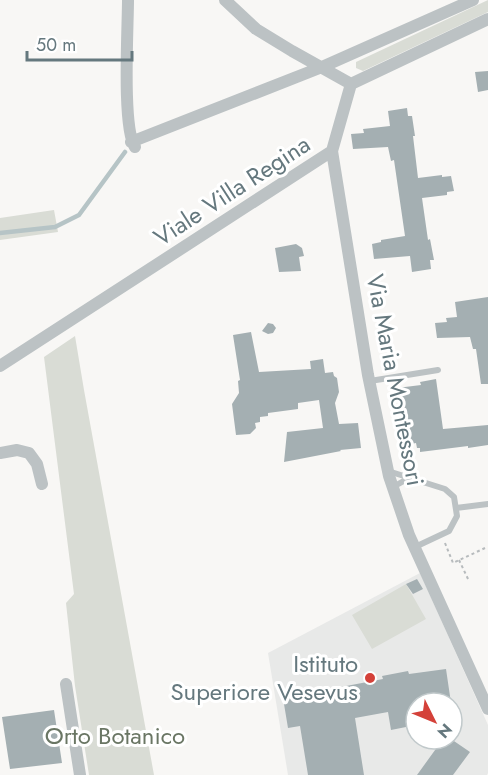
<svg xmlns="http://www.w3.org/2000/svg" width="488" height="775" font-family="Jost,sans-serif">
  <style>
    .built { fill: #e8e9e8; fill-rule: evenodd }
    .green { fill: #d9dcd5 }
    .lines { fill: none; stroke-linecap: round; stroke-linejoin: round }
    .stream { stroke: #b6c4c6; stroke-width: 4.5 }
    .building { fill: #a4afb2 }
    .path { stroke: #b7bbbd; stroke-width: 2; stroke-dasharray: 3 3; stroke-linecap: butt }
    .service { stroke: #bcc2c4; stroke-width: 6 }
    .minor { stroke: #bcc2c4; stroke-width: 12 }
    .poi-dot { fill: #d44139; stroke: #fff; stroke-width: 2 }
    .labels { text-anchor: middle; stroke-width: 6; stroke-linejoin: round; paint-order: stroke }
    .street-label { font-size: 24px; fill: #65787e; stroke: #fff }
    .poi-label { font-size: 24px; fill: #65787e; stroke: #fff; text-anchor: end }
    .park-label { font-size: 24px; fill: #6a7664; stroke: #fff }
  </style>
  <rect width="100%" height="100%" fill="#f8f7f5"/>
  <path class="built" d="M420,573L488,725V773L487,775H288L268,653ZM416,703H452V739H416Z"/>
  <path class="green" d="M488,0V12L363,71L356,68V62Z
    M54,210L58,232L0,240V218Z
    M75,336L84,390L154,775H89L75,686L66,603L74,594L44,357Z
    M406,584L426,619L372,649L352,615Z"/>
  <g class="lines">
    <path class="stream" d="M0,233L55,227L79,215L125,152"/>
  </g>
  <path class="building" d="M488,71V90L478,92L475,72Z
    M407,108L408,116H412L415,136H413L418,178L442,175V177L451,176L454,191L447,192V195L422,198L428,240L430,239L434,260H430L431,269L412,272L410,256L374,259L372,244L381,242V240L405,236L394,160L391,161L388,147L353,149L351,134L364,133L363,129L390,126L388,111Z
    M296,244L302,248L304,256L299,257L301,271L279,272L275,248Z
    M488,297V384H481L476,349H473L470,337L437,338L435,323L447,322L446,318L457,317L455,302Z
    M268,323L273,324L276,328L273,333L268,334L262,331Z
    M251,332L259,372L311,369L310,361L323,359L325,373L333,372L334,376L337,378L339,392L335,403L339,424L358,423L361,448L340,450L341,451L284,462L287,432L323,428L319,400L298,403V409L268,413V416L260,417V422L255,423L256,428L250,434L236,435L232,404L239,393L238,381L240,380L233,335Z
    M436,379L443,429L488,425V445L468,448V446L420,452V448H417L416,443L406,445L397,388L421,385L420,382Z
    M417,579L423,589L413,594L406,584Z
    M446,669L451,703H416V725L391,730L388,712L355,718L364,775H308L300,726L288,728L283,698L383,679L382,676L408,671L409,674Z
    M54,710L62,763L10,769L2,717Z
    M443,739H451L470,752L453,775H417Z"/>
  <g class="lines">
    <path class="path" d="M445,543L453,563L485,548
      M459,560L469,581"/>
    <path class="service" d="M370,381L438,370
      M388,471L445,489L454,497L457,516L449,531L415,547
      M393,487L409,478
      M456,508L488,504"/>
    <path class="minor" d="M128,0C128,28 122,128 135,147
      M225,0L256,29L292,51L351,84
      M131,142L322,67L473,0
      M332,151L368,375L389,476L409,535L488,709
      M0,366L332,151L351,84L488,19
      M0,453L17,450L29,453L37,464L42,484
      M66,684L80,775"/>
  </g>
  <circle class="poi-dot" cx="370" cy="678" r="6"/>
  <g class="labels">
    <g class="street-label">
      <text transform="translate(232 191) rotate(-33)" y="8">Viale Villa Regina</text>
      <text transform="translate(395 380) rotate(79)" y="8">Via Maria Montessori</text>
    </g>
    <g class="poi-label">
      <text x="358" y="672">Istituto<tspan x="358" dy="28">Superiore Vesevus</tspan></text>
    </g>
    <g class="park-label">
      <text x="115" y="744">Orto Botanico</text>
    </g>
  </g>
  <g transform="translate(434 721) rotate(133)"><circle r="28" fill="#ffffff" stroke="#c1c9cb" stroke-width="1.5"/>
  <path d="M0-4.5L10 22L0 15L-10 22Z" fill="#d44139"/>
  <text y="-9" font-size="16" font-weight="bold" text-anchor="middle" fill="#65787e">N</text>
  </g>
  <path d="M27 51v9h105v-9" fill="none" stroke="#65787e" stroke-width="3"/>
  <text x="36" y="51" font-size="18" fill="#65787e" stroke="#ffffff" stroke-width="4.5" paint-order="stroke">50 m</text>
</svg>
